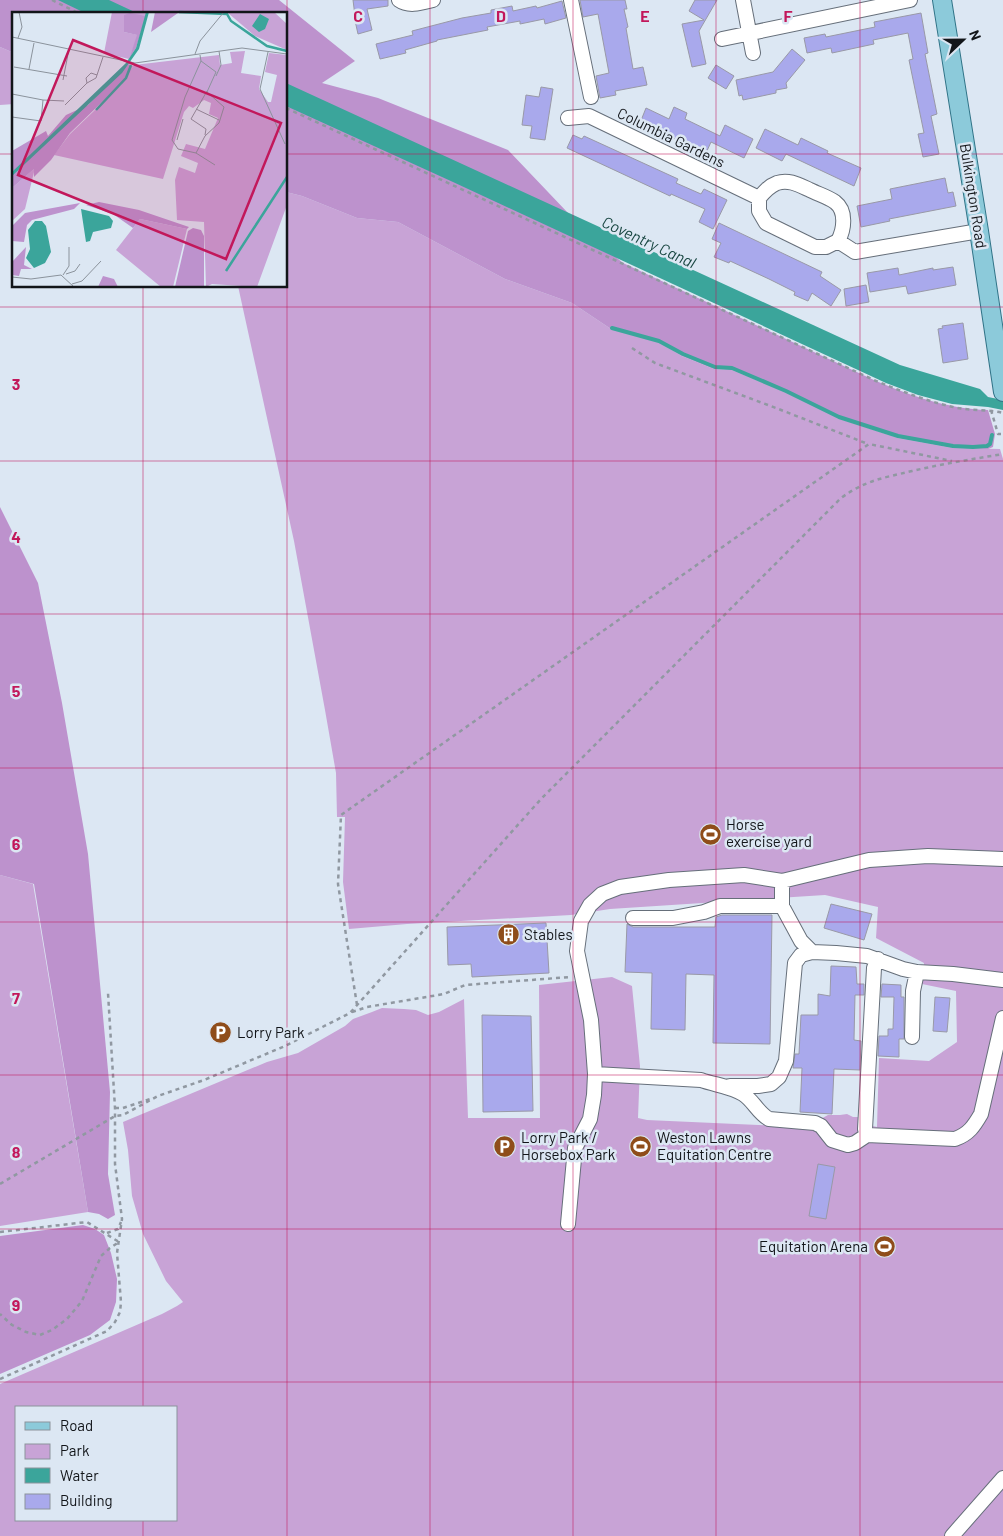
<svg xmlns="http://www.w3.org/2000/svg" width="1003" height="1536" font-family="Barlow,sans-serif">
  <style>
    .green { fill: #c8a3d6; fill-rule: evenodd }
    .forest { fill: #bd92cd }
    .water { fill: #3ba59b }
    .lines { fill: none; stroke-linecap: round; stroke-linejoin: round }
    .stream { stroke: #3ba59b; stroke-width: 4 }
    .building { fill: #a9a9ec; stroke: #9999a7 }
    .minor-casing { stroke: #666f7a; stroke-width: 16 }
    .major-casing { stroke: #307387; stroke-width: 20 }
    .path { stroke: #9098a1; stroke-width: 2.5; stroke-dasharray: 4 4; stroke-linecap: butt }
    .minor { stroke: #fff; stroke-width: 14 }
    .major { stroke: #8ccada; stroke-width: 18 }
    .grid { fill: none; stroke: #c2185b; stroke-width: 1; stroke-opacity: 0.55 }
    .labels { text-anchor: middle; stroke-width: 5; stroke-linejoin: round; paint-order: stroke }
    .street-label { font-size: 15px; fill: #121519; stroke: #dce7f3 }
    .poi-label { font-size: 15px; fill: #121519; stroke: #dce7f3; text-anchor: start }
    .water-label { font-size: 16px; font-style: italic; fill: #194742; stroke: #dce7f3 }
    .inset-river { fill: none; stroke: #3ba59b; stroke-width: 2.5 }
    .inset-road { fill: none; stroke: #8b939c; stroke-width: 1 }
    .view { fill: #c2185b; fill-opacity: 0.15; stroke: #c2185b; stroke-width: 2.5 }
    .inset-edge { fill: none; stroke: #121519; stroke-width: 2.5 }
    .grid-label { font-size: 16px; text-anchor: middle; font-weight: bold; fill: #c2185b; stroke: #dce7f3; stroke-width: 5; stroke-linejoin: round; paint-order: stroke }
  </style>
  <rect width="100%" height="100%" fill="#dce7f3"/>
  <path class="green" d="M0,47L14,53V104L0,105Z
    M286,192L302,196L357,218L398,222L505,279L572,303L611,329L661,343L682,356L714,369L732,370L788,393L840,419L898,438L953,448L1000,449L1003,459V1536H0V1384L162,1314L177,1306L183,1302L166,1281L143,1234L132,1196L128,1150L123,1122L267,1062L298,1053L345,1026L353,1019L372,1012L382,1008L404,1009L416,1010L428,1015L439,1012L464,999L468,1118H540L539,985L612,977L632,986L640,1066L638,1118L647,1120L806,1127L828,1115H840L847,1114L853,1117H868V1125L877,1127L879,1058L929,1061L957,1042L956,991L922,984L924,963L876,938L878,907L825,895L610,909L571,915L407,924L349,929L343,882L345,817H337L336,773L325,710L294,541L238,286H286ZM16,1407H176V1520H16Z
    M0,875L33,884L88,1212L0,1226Z"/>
  <path class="forest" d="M0,0H279L355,61L322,83L378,98L508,150L588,234L623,263L876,381C912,396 948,409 988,410L995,434L993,447L988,449L953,448L898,438L840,419L788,393L732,370L714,369L682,356L661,343L611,329L572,303L505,279L398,222L357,218L302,196L286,192V14H14V53L0,47Z
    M0,507L38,583L62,703L88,854L110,1092L108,1174L115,1215L108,1219L99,1214L88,1212L34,884L0,875Z
    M83,1225L95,1229L104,1235L111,1253L117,1279L116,1302L110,1320L90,1335L0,1374V1236Z"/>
  <path class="water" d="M58,0H109L139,14H87Z
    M286,83L900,365L980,389L988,397L1003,400V410L988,407L952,404L918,395L886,383L453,182L286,106Z"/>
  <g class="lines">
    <path class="stream" d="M612,328L659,341L683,354L715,367L732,368L786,391L839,417L898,436L953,446L973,447L987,446L990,444L992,435"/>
  </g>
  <path class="building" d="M353,0H388V6L367,9L372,30L358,34L354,16H355Z
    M580,0H625L627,9H624L628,27L626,28L633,69L643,67L647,85L615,91L616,95L600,98L596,76L609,73L598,14L583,17Z
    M695,0H717L699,31L706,64L692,67L682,24L704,20L689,11Z
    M562,1L566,18L545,24L544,19L520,24V21L487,27L488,30L437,40V41L405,50L406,53L380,59L376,44L413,35L412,31L462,18L491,13V10L512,6L513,11L536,6L537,8Z
    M921,13L928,53L925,54L937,114L931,116L939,154L923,157L918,134L924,133L909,60L913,59L908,33L873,40L874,44L832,53L831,48L807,53L804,38L825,34L826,37L875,27L874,22Z
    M792,49L805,60L786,83L787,88L776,90V93L743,100L742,95L739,96L736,80L773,72Z
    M716,65L734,76L726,89L708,78Z
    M541,87L553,89L545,140L530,138L532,126L522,125L526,95L539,97Z
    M674,107L687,113L685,119L720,136L725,125L753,139L744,158L711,142L706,153L640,123L646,108L669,119Z
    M765,129L798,145L801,138L828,151L827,153L861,168L854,186L786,154L782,161L756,148Z
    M573,135L582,139L584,136L678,179L676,183L701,194L704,189L727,200L713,229L699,222L705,209L671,194L670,196L567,148Z
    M945,178L948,193L953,192L956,206L889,219L890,221L861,227L857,206L892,199L890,189Z
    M719,223L822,272L820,276L841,290L831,306L812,293L808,301L794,295L795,292L769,279L730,261L729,263L714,257L721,243L712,239Z
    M953,267L956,285L908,294L906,286L870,292L867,273L898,268L899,275L933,268V270Z
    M866,285L869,302L846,306L844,289Z
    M963,323L968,359L943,363L938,329L943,328L942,326Z
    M831,904L872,914L864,940L824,928Z
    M722,915H772L770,1044L713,1043L714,975L686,974L685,1030L651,1029L652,973L625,972L627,924L633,927H715L716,917Z
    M546,923L549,973L472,977L471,964L448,965L447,927Z
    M831,966L856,967L857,984H864V995H855L854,1040L861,1041L860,1070L834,1069L832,1114L800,1112L802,1068H793L795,1054H799L801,1015H818V994L830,996Z
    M882,984L901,985V997H904V1039H899V1057L878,1056L879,1036H888V1029H893L894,997H881Z
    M935,997L950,998L947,1032L933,1031Z
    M482,1015L531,1016L533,1111L483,1112Z
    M818,1164L835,1167L826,1219L809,1216Z"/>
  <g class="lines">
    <defs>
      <path id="minor" d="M399,0C409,7 421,3 433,0
        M571,0L591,97
        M743,0L753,53
        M722,39L910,0
        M568,118L589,116L759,198V211L766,223L815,247H826L838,241L855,252L979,231
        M759,198C764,192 769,186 777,183C789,179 799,185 810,190C818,194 828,197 835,202C847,211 844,230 838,241
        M1003,859L928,856L869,860L782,881L744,875L669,880L620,887L602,894L590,905L581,921L577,951L591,1020L595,1074L701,1080C715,1085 730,1086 743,1094C753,1100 758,1113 769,1119L815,1123L821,1126L832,1140L848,1145L855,1143L867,1135L955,1139C969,1134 974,1126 981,1114L1003,1018
        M782,881V906L801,941L812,952
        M633,918H673L704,912L720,906H782
        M912,1037L913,991L917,972
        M730,1086H758L771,1084L779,1077L786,1061L795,963L801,955L812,952L836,953L867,956L903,969L917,972L953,974L1003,980
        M867,1135L865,1129L874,968L878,959
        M568,1224L575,1148L590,1119L594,1095L595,1074
        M952,1536L1003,1478"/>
      <path id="major" d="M942,0L979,231L1003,392"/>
    </defs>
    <use href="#minor" class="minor-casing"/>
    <use href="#major" class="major-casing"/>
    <path class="path" d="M52,0L80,14
      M286,108L876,381C901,391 926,401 953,407C970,411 987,409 1003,413
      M632,348L655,363L776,408L868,444
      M991,410L998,434H1003
      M357,1005L338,884L341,815L869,444L952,461
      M352,1012L367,1007L444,994L465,985L570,977
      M115,1108H123L150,1099
      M0,1184L115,1116L123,1115L158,1096L204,1080L285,1046L350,1013L541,799L841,498C866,480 883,478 912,471C942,464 973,459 1003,454
      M0,1232L87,1222L119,1242L110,1248L101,1256L82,1301L67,1319L52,1330L40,1335L26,1332L12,1325L0,1314
      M107,1233L118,1229L121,1222
      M0,1379L107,1331L115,1322L120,1312L121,1302L117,1253L122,1219L115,1164V1108L108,993"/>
    <use href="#minor" class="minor"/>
    <use href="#major" class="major"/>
  </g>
  <path class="grid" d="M143,0V14M287,0V1536M430,0V1536M573,0V1536M716,0V1536M860,0V1536M0,154H14M286,154H1003M143,286V1407M0,307H1003M0,461H1003M0,614H1003M0,768H1003M0,922H1003M0,1075H1003M0,1229H1003M0,1382H1003M143,1520V1536"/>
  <defs>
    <symbol id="stadium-disc" viewBox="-11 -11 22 22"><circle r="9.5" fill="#8f4d1a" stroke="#dce7f3"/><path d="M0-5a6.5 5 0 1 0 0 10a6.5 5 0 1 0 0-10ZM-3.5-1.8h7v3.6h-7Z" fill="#fff"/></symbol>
    <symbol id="building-disc" viewBox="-11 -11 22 22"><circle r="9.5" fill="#8f4d1a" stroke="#dce7f3"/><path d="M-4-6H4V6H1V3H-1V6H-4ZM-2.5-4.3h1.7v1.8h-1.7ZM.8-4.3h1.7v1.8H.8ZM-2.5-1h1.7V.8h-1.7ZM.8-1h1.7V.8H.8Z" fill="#fff"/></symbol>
    <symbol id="parking-disc" viewBox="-11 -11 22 22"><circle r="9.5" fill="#8f4d1a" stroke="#dce7f3"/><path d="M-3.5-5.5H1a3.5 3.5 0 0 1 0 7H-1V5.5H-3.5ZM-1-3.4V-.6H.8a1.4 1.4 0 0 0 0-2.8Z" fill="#fff"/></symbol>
  </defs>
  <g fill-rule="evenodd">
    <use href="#stadium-disc" x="698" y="822" width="25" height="25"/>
    <use href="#building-disc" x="496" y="922" width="25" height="25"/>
    <use href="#parking-disc" x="208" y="1020" width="25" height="25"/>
    <use href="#parking-disc" x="492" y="1134" width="25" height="25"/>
    <use href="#stadium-disc" x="628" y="1134" width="25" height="25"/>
    <use href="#stadium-disc" x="872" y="1234" width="25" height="25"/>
  </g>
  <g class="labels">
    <g class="street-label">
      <text transform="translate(671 138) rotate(26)" y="5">Columbia Gardens</text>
      <text transform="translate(973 196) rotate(81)" y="5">Bulkington Road</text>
    </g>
    <g class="poi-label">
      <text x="726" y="830">Horse<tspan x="726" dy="17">exercise yard</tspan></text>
      <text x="524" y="940">Stables</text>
      <text x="237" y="1038">Lorry Park</text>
      <text x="521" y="1143">Lorry Park /<tspan x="521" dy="17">Horsebox Park</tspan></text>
      <text x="657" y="1143">Weston Lawns<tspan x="657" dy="17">Equitation Centre</tspan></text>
      <text x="868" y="1252" text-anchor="end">Equitation Arena</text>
    </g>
    <g class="water-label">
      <text transform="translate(649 242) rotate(25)" y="6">Coventry Canal</text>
    </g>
  </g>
  <g transform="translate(12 12)">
    <rect width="275" height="275" fill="#dce7f3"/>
    <path d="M100,0H134V4L112,3V20L126,23L117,47L92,41ZM185,0H262L275,12V38L243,24L216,1ZM233,39L229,61L249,64L247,77L256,90H259L265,63L253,60L257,41L275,43V193L245,275L200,272L194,275L192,210L165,208L163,168L167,155L183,161L186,151L169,144L174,132L193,137L206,106L197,102L199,91L192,88L181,96L177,94L172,100L151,167L42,143L58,122L109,73L122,53L207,43L208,53L220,51L218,40ZM23,156L13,197L0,209V176ZM128,207L175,217L161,275H149L104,238Z" fill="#c8a3d6"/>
    <path d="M143,0H154L166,1L139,20ZM118,1L134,4L124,36L117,47L125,23L112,20V3ZM116,52L121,54L115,66L58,121L39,148L22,165V157L0,176V139L34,119L36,124L54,103L76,93ZM87,190L127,198L177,215L175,217L128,207L121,216L101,202L74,193ZM68,191L62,197L20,208L15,213L12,230L0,229V214L13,201ZM181,216L189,218L192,224V275H163L176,219ZM14,235L12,253L20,257H9L7,264L0,263V250ZM91,264L102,267L106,275H86Z" fill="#bd92cd"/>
    <path d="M134,0H137L127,37L110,61L0,164V160L114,51L124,36ZM248,2L257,7L253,17L247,20L240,14ZM69,197L97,204L101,209L99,216L81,220L78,229L74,230ZM23,209H30L34,214L39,240L33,251L22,256L14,246L18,237L16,218Z" fill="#3ba59b"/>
    <path class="inset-river" d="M167,0L215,2L219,9L255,34L275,39M84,98L114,66L119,53M214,259L275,165"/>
    <path class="inset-road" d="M0,25L123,51L230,36L275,42M6,26L10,15L7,0M256,40L248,77L273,132M183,42L188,29L212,0M188,43L189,49L204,60L195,80L212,95L207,111L193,124L184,141L166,137L160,128L173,85L189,49M2,55L55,64M17,57L22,31M204,64L209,53L207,39M51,68L57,37M75,71L74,66L79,61L85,63M0,82L31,88M31,88L52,89M53,93L75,71L84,66L91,45M184,97L207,108M0,105L29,109L31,88M193,123L194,117L179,107L195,79M165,128L171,107M184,141L203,153M54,262L63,259L68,252M51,263L57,254V235M0,265L19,267L49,263L62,275M60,272L70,269L89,249"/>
    <path class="view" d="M61,28L269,111L214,247L6,163Z"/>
    <rect width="275" height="275" class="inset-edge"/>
  </g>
  <g class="grid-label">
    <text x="358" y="22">C</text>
    <text x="501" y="22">D</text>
    <text x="645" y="22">E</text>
    <text x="788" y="22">F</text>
    <text x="16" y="390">3</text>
    <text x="16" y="543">4</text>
    <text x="16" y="697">5</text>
    <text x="16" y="850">6</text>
    <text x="16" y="1004">7</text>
    <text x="16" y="1158">8</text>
    <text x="16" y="1311">9</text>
  </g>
  <rect x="15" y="1406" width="162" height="115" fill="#dce7f3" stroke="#8b939c"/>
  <rect x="25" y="1422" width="25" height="8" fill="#8ccada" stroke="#8b939c"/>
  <text x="60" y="1431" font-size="15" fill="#121519">Road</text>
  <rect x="25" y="1444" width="25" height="15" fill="#c8a3d6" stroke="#8b939c"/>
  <text x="60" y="1456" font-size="15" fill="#121519">Park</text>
  <rect x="25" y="1468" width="25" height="15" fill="#3ba59b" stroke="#8b939c"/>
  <text x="60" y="1481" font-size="15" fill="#121519">Water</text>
  <rect x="25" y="1494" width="25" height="15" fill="#a9a9ec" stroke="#8b939c"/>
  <text x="60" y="1506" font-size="15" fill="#121519">Building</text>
  <g transform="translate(963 40) rotate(68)" stroke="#dce7f3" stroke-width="4" paint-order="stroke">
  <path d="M0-4L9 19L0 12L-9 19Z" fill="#121519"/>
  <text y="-8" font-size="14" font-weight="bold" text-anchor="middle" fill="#121519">N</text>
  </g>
</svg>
